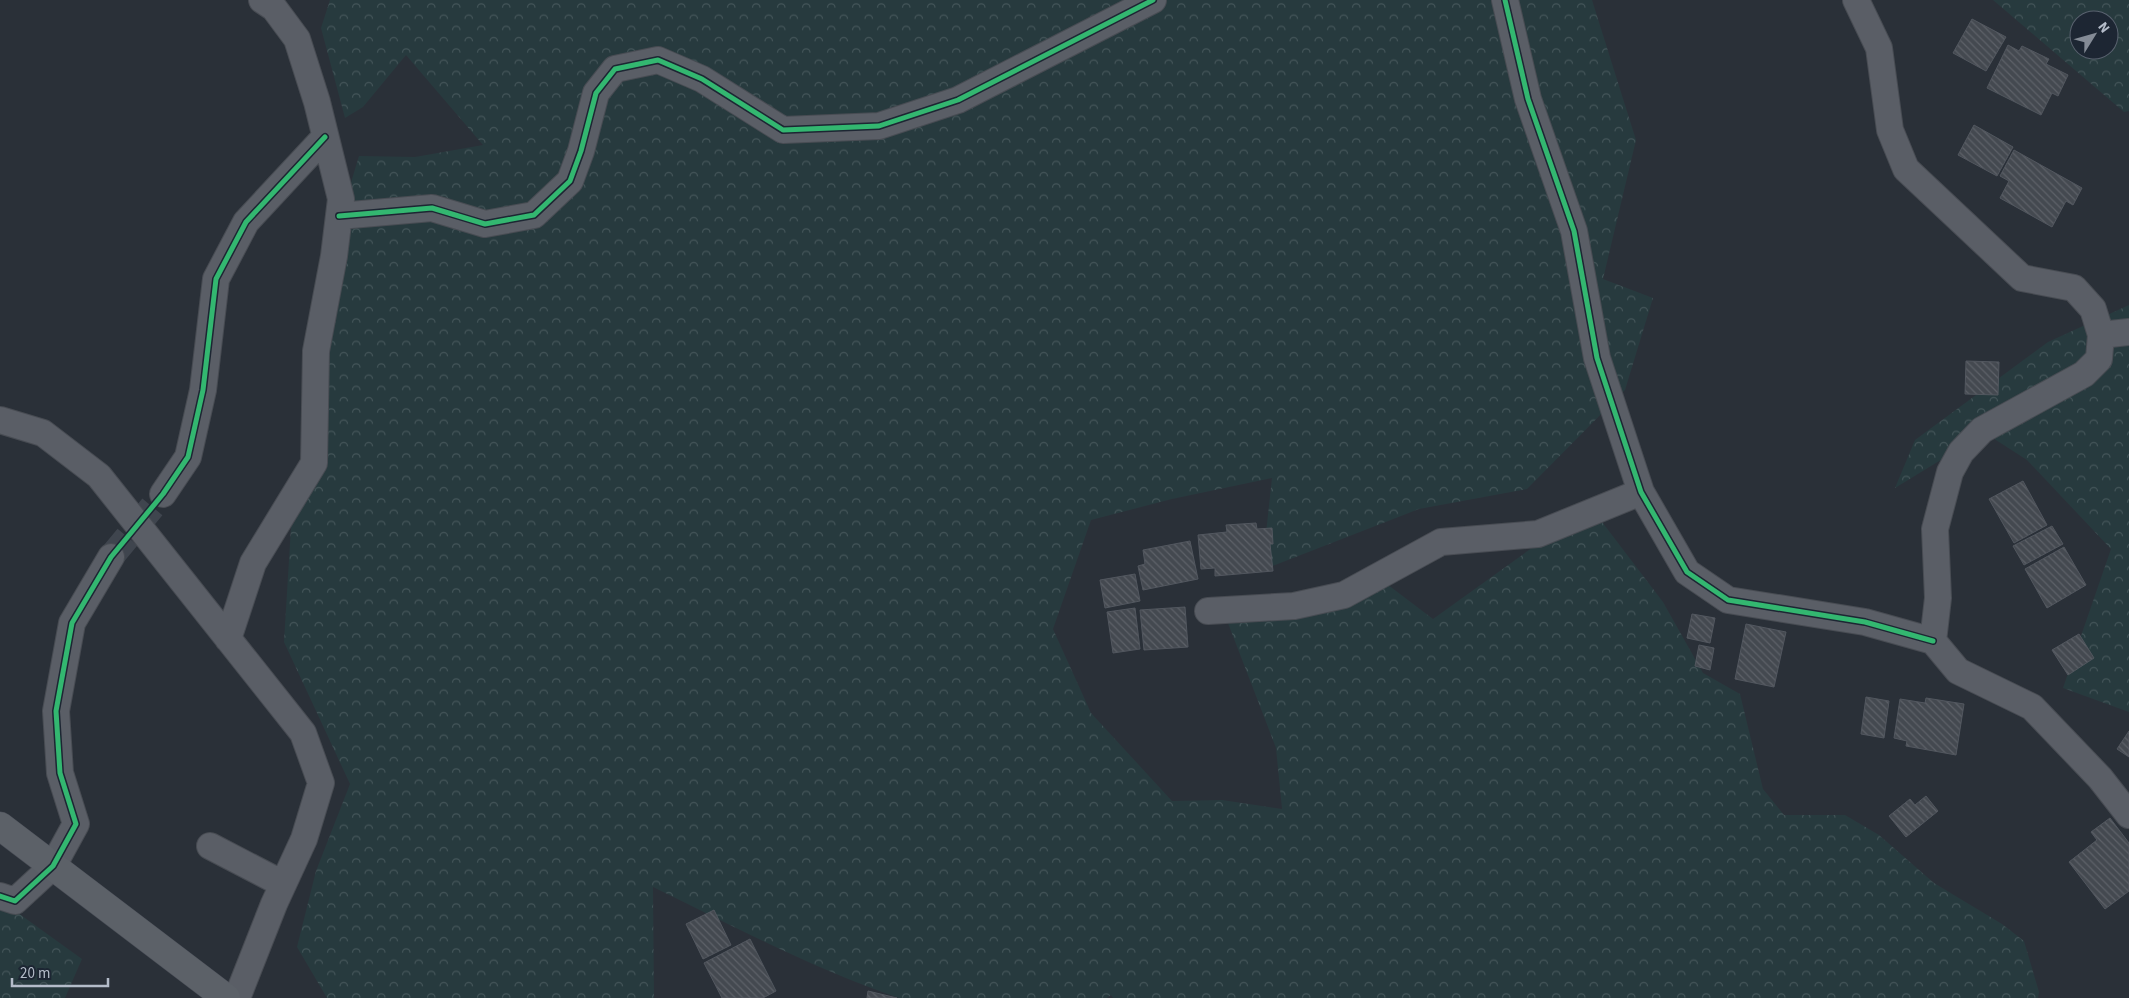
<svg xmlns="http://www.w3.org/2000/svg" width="2129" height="998" font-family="'Source Sans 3',sans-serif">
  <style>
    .forest { fill: url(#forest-crowns); fill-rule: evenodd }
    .building { fill: url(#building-back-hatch); stroke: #52575f }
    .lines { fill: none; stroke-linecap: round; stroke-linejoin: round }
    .minor-tunnel { stroke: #3f454e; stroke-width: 26; stroke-dasharray: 26 13; stroke-linecap: butt }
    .minor-casing { stroke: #484c53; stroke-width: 28 }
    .primary-casing { stroke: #484c55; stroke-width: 29 }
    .minor { stroke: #5a5e66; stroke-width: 26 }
    .primary { stroke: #5c6168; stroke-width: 28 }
    .cycleway-casing { stroke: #1d2633; stroke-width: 8 }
    .cycleway { stroke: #33b770; stroke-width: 5 }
  </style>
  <defs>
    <pattern id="forest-crowns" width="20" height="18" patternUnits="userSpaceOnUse" patternTransform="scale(1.25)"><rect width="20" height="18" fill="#273a3e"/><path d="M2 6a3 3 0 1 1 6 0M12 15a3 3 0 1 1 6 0" fill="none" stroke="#445559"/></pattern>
    <pattern id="building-back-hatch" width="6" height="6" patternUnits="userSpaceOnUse" patternTransform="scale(1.25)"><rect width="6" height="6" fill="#444950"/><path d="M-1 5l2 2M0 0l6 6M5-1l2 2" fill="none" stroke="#5d6168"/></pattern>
  </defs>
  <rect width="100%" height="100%" fill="#2a3038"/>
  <path class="forest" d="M330,0H1592L1636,140L1603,279L1653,298L1625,390L1527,489L1419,509L1262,570L1272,478L1172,499L1091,520L1053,629L1091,713L1172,801L1222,800L1282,809L1276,748L1226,618L1375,575L1433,619L1536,545L1596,514L1663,602L1703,673L1740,694L1763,789L1784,815H1845L1879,835L1934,883L2002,924L2024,941L2039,992L2038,998H1113L1111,995L1107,998H899C814,969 733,926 653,887L654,998H327L297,947L316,871L350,784L284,642L291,527L323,387L325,269L359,156L415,157L483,145L406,55L363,107L345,118L321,28Z
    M1993,0H2129V111L2124,112ZM2079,20H2109V50H2079Z
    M2129,305V712L2063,688L2111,549L2027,460L1985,433L1895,488L1915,440L2048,342Z
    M0,900L82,959L65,998H0Z"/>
  <path class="building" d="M1972,19L2006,37L1986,71L1953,53Z
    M2008,45L2019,51L2022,46L2049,59L2046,64L2068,75L2058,96L2052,93L2041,115L1987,88Z
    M1974,125L2013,147L1997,176L1958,155Z
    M2014,150L2082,188L2073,205L2066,201L2052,227L2000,198L2009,181L2000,176Z
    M1966,361L1999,362L1998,395L1965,394Z
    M2023,481L2047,525L2014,543L1989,499Z
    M1256,523L1257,529L1272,528L1273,544H1270L1273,571L1215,576V568L1201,569L1198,535L1227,532L1226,525Z
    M2052,526L2063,544L2024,565L2013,546Z
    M1190,541L1198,579L1143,590L1138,566L1145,564L1143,550Z
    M2064,547L2086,585L2047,608L2025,569Z
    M1135,574L1140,601L1105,608L1100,580Z
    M1185,607L1188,647L1144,650L1140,610Z
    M1135,608L1140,649L1113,653L1107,612Z
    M1692,614L1715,618L1710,643L1687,638Z
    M1746,624L1786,632L1774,687L1735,679Z
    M2079,634L2094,658L2068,675L2052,650Z
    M1699,645L1714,648L1710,670L1695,666Z
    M1866,697L1889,701L1884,738L1861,734Z
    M1926,698L1964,704L1956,755L1906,746L1907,741L1894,738L1900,699L1925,703Z
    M2129,731V757L2117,749Z
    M1926,796L1938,811L1906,837L1889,816L1910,799L1915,805Z
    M2110,818L2129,843V891L2105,909L2069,862L2097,840L2091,832Z
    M714,910L731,945L703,959L686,924Z
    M750,939L776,991L763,998H722L704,963Z
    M868,991L897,998H867Z"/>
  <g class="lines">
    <path class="minor-tunnel" d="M111,557L163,494"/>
    <defs>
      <path id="minor" d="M1505,0L1528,99L1574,231L1597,358L1641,492L1687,572L1728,600L1865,622L1933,641
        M1856,0L1879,48L1890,130L1906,169L2022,278L2074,288L2093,309L2101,335
        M339,216L432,208L485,224L534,215L570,181L581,151L596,93L615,69L658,60L702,79L783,130L879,126L958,100L1153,0
        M2129,332L2101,335L2099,359L2084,374L1982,430L1961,452L1950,472L1935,529L1938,598L1933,641L1958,671L2032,707L2100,778L2129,815
        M0,420L43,433L99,476L303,733L321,783L304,839L274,904L237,998
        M163,494L188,457L203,390L216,279L246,222L325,137
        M1208,611L1294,606L1344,595L1441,542L1538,534L1641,492
        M228,639L253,563L314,463L316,351L334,256L341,199L317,102L297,39L274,8L262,0
        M210,846L283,884
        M0,896L15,901L53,866L76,824L60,773L56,711L72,623L111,557"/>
      <path id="primary" d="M0,826L226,998"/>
    </defs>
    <use href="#minor" class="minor-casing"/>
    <use href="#primary" class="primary-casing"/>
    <use href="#minor" class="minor"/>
    <use href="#primary" class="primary"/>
    <defs>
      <path id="cycleway" d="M1505,0L1528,99L1574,231L1597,358L1641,492L1687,572L1728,600L1865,622L1933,641
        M339,216L432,208L485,224L534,215L570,181L581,151L596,93L615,69L658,60L702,79L783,130L879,126L958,100L1153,0
        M0,896L15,901L53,866L76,824L60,773L56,711L72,623L111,557L163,494L188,457L203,390L216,279L246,222L325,137"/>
    </defs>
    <use href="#cycleway" class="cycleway-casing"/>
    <use href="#cycleway" class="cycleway"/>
  </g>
  <g transform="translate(2094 35) rotate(53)"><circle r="24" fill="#1d2633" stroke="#59626f"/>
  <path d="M0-4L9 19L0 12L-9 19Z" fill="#848b96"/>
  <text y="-8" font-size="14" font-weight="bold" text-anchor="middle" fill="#b4bcc9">N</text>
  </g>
  <path d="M12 978v8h96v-8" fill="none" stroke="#b4bcc9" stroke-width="2.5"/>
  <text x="20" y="978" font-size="15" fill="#b4bcc9" stroke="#1d2633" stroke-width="4" paint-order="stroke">20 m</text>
</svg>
